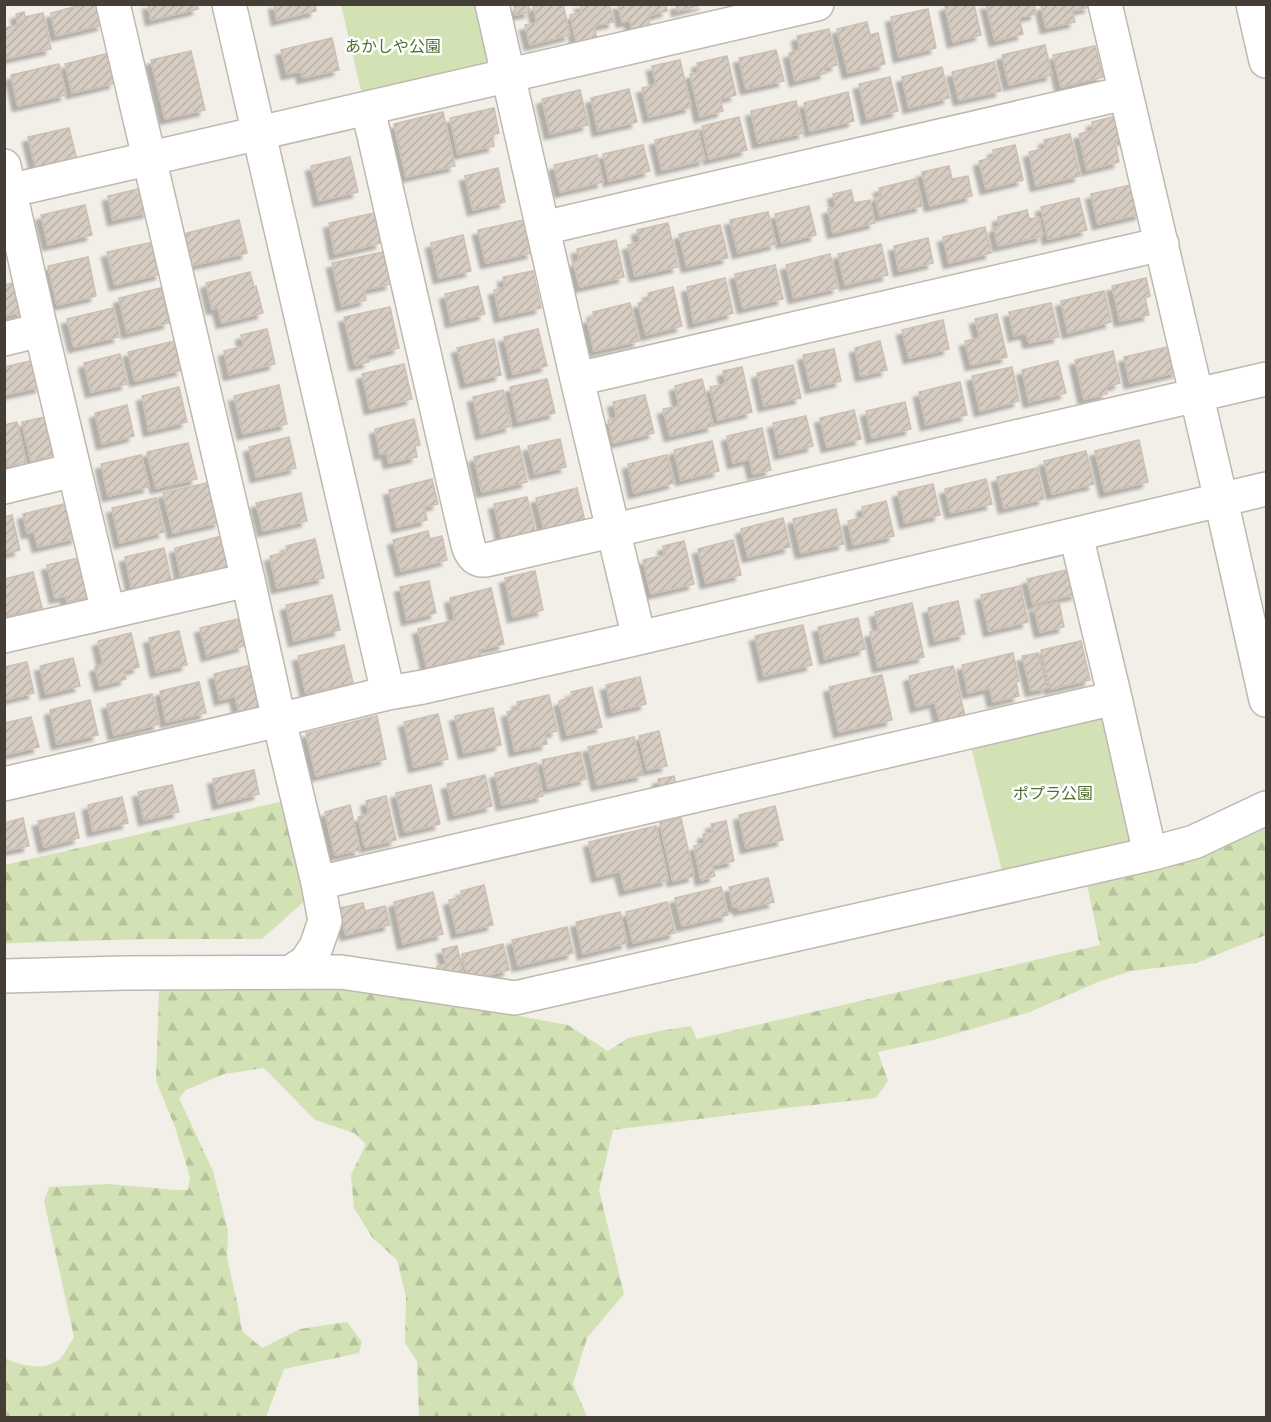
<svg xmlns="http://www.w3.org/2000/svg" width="1271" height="1422" font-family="Helvetica,'Noto Sans JP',sans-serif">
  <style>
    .forest { fill: url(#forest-firs) }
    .green { fill: #d2e2b5 }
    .building { fill: url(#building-hatch); stroke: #cdc0b3; stroke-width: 1.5; filter: url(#shadow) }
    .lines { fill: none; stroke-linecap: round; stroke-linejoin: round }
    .minor-casing { stroke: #c0b8af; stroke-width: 36 }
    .minor { stroke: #fff; stroke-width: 33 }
    .labels { text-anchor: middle; stroke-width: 5; stroke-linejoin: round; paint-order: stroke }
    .park-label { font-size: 16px; fill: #4f7130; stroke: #fff }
  </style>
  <defs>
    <pattern id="forest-firs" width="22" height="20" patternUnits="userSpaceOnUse" patternTransform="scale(1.5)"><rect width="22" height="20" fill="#d2e2b5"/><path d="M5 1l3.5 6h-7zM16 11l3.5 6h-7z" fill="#b6c39c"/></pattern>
    <pattern id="building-hatch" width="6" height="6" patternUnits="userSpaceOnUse" patternTransform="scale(1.5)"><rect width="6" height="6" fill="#d6ccc2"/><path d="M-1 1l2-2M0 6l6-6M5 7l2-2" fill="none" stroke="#b9b0a7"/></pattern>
    <filter id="shadow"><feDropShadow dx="-5.5" dy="5.5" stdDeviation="1.5" flood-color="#0004"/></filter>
  </defs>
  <rect width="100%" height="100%" fill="#f2eee8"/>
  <path class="forest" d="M284,801L308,898L262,939H144L12,943L5,944L4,865Z
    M1266,820V935L1196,963L1131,971L1098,982L1030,1012L937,1039L878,1052L888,1081L876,1098L786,1108L613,1130L599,1190L624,1294L587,1338L573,1384L587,1417H419L417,1361L405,1343L406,1296L397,1260L372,1237L354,1208L351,1175L366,1144L354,1133L315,1120L264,1068L224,1074L186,1090L179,1098L213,1171L228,1231L227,1258L239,1311L242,1331L262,1348L300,1329L347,1322L362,1342L359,1353L284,1369L266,1417L5,1418V1359C21,1364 41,1372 57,1361C64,1357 69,1344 74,1337L44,1201L49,1187L108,1184L176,1190H188L190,1177L175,1127L156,1081L159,989H263L348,985L568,1025L608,1051L628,1038L660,1031L691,1026L697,1039L1100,945L1086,880Z"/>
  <path class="green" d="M341,5H477L488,58L483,65L362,95Z
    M1104,716L1134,842L1003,875L970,743Z"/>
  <path class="building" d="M85,4H98L103,25L56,36L51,13Z
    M148,4H197L198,9L151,20Z
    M274,4H315L316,11L277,20Z
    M528,4L530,12L515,15L514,7Z
    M539,4H563L570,35L530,45L525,25L537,23L533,6Z
    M580,4H609L614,22L594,26L598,43L578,48L570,15L582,12Z
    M618,4H666L667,11L648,16L650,26L632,30L630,20L622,22Z
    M676,4H705L677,11Z
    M953,4H974L981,35L953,42L945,6Z
    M986,4H1034L1036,14L1019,18L1023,34L995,41Z
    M1049,4H1089L1090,7L1072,11L1075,22L1046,28L1041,6Z
    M928,9L936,48L899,57L891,17Z
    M24,12L25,17L43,13L51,49L4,59V28L18,25L16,14Z
    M867,22L870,35L878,33L885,64L848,73L837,29Z
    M829,29L837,65L824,68L826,73L795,81L789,53L800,50L797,36Z
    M332,38L339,70L303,78L301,71L287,74L281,50Z
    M1045,45L1052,75L1009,85L1002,55Z
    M1095,46L1103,77L1061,87L1053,55Z
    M776,50L784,81L746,89L739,58Z
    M191,51L205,110L165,119L151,60Z
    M109,53L115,83L72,93L65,64Z
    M727,56L736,95L720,99L723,111L700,117L690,74L699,72L697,63Z
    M680,60L691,107L649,117L642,88L656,85L652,66Z
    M994,62L1001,91L959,100L952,72Z
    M59,64L66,95L18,106L11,75Z
    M942,67L949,98L909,108L902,77Z
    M890,77L898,111L867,119L859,84Z
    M629,89L637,122L598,131L591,98Z
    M580,90L588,125L550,134L542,99Z
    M848,92L854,121L810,131L804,103Z
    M796,101L804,133L758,143L751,111Z
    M494,108L499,133L492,135L494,146L458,154L450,118Z
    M443,112L455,166L406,177L394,124Z
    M1120,115L1126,139L1115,141L1119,162L1087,170L1079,134L1093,130L1092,122Z
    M739,117L747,150L709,159L702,126Z
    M69,128L77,160L36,169L28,137Z
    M698,130L705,160L662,170L655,140Z
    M1070,134L1080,176L1036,186L1029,152L1046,148L1044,140Z
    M643,145L650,171L609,181L603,154Z
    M1015,145L1023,180L986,189L979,161L994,157L993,150Z
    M597,155L603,182L560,192L554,165Z
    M350,157L358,192L319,201L311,166Z
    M949,166L952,179L968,176L972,196L930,206L922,172Z
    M498,168L505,202L473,210L465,176Z
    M916,179L922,206L880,216L875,197L881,196L879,188Z
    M1135,184L1141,214L1098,224L1091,194Z
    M143,188L149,212L113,220L108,196Z
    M851,190L854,203L870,200L875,223L833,233L828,209L836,207L833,194Z
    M1079,198L1087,230L1048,239L1041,207Z
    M85,205L92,235L48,245L41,215Z
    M809,206L816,235L782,243L775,214Z
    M1027,210L1029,219L1039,217L1043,236L998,246L994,228L999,226L998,217Z
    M768,212L776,244L738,253L730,220Z
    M374,213L381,243L335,254L329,223Z
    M239,220L247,253L190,266L183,234Z
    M524,220L532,253L486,263L478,230Z
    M668,223L678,267L635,276L628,245L640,242L637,230Z
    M720,225L728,258L687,267L679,234Z
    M985,227L991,253L949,263L943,237Z
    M463,235L471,271L439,278L431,243Z
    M928,238L933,263L899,271L894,246Z
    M616,240L624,277L580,287L573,262L579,261L577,249Z
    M154,242L161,274L115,285L107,252Z
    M881,244L888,275L845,285L838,254Z
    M383,252L391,284L364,290L366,300L342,306L332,263Z
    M830,254L838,288L794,298L786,265Z
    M88,257L96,296L57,305L48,266Z
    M775,265L783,299L743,308L735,274Z
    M533,271L541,308L500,317L494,290L505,287L503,277Z
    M250,272L254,287L256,286L263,313L222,323L218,308L212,309L206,283Z
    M725,278L733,313L694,323L687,287Z
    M1146,278L1150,296L1145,298L1149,315L1120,321L1112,286Z
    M17,282L24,312L4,316V285Z
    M478,286L485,314L451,322L445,294Z
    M673,287L682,326L646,335L638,303L650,300L648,293Z
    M161,288L169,323L127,333L119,298Z
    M1104,291L1111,322L1068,333L1061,301Z
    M630,303L639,341L594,351L587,319L594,317L593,312Z
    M1051,303L1059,337L1029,343L1026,333L1014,336L1009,312Z
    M390,307L399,348L367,356L369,362L355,365L344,317Z
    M113,308L119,337L74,347L67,319Z
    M997,314L1007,357L971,365L965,341L980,338L975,319Z
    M943,320L949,349L909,358L902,330Z
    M267,329L275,364L229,375L224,351L244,346L241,335Z
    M538,329L547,366L513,374L504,337Z
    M494,339L501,375L466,383L457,348Z
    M175,341L182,370L135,381L128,352Z
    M880,341L887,370L861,376L855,348Z
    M1172,346L1178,372L1130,383L1124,357Z
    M834,349L841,381L811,388L803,355Z
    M1113,351L1120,383L1106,387L1107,394L1084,399L1075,360Z
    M120,354L127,384L91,392L84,363Z
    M35,360L41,387L4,395V367Z
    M1058,361L1066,393L1029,402L1022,370Z
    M404,364L412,399L370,409L362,374Z
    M793,365L801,398L764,406L757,373Z
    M742,367L752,412L718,420L710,387L726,384L723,371Z
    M1012,367L1019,401L980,411L972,376Z
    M547,379L555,413L518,422L510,387Z
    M702,379L713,426L670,436L663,409L679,406L675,386Z
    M960,382L967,415L926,425L919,392Z
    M279,385L287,424L243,434L234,396Z
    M179,387L187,422L149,431L142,396Z
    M503,390L511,426L481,434L473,397Z
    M645,395L654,433L613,443L608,420L617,418L613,402Z
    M905,402L911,429L872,438L866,411Z
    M127,405L134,436L102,444L95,413Z
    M854,410L861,439L827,447L820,418Z
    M806,416L813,446L780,454L773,423Z
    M45,417L54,455L31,461L22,422Z
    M414,419L420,445L415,446L417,457L389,463L387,453L380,454L375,429Z
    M17,422L26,462L8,466L4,451V425Z
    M762,428L771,470L753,474L750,459L733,463L727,436Z
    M289,437L296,468L256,477L249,447Z
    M560,439L566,467L535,474L528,446Z
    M1139,440L1148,482L1105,492L1095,451Z
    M712,441L719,471L681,480L674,450Z
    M188,443L197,479L156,488L147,452Z
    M519,446L527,482L482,492L474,457Z
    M1086,451L1094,484L1052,494L1044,461Z
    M141,455L149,487L108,496L101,464Z
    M667,455L674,483L634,493L628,464Z
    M1037,468L1044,499L1004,508L997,477Z
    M432,479L438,504L424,507L427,520L397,527L389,490Z
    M986,479L992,504L951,513L945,489Z
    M211,482L220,522L173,533L163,493Z
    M933,484L940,515L905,523L898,492Z
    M577,488L585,521L544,530L536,498Z
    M301,493L307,521L263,531L256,503Z
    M527,497L535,531L502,539L494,504Z
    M156,498L164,532L120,543L112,508Z
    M886,501L894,536L853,545L848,521L864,517L862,507Z
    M68,503L77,538L38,547L34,532L27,533L23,514Z
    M836,509L844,544L801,553L793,519Z
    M12,515L20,550L4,554V517Z
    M783,518L790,547L748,557L741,529Z
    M428,531L430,539L442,536L447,560L401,571L393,540Z
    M222,536L229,567L181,578L175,548Z
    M315,539L324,578L277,588L270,556L287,552L286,546Z
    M733,540L741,575L706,583L698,549Z
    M684,541L694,584L651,594L643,560L665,555L663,546Z
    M164,548L172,584L133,593L125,557Z
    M84,557L93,596L67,602L66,596L55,598L47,565Z
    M1071,569L1077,594L1033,604L1027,579Z
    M535,571L543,610L513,617L505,578Z
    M33,572L42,608L4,617V579Z
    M429,581L436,613L407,620L400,587Z
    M1020,586L1028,622L989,631L981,595Z
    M491,588L504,644L479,650L481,655L427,668L418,629L455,620L450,598Z
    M332,595L340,630L294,641L286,605Z
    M958,601L965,634L935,641L928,608Z
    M1059,602L1064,627L1040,632L1034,607Z
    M912,603L924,657L878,667L870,632L879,630L875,612Z
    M858,618L865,649L825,659L818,627Z
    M238,619L244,646L207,656L200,628Z
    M803,625L812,665L764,676L755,636Z
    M179,631L187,665L156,672L149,638Z
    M131,633L139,667L124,671L126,679L100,686L95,667L103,664L98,641Z
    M1081,641L1090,680L1050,689L1041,650Z
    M344,645L353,683L306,693L298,656Z
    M1013,653L1019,681L1016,682L1019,696L993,702L990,688L968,693L962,665Z
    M1038,653L1047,688L1031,691L1022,656Z
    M73,658L80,686L46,694L40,666Z
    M27,662L34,693L4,700V667Z
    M251,665L261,708L239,713L235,696L220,700L214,674Z
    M953,666L965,716L940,722L935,702L916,707L909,676Z
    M882,675L892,720L839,732L829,687Z
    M640,677L646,704L612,712L606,685Z
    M199,682L206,713L166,722L160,691Z
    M592,687L602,727L567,735L559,701L573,697L571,692Z
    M152,694L159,724L114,735L107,704Z
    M549,695L557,731L545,734L547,744L515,751L507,712L519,709L517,702Z
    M90,700L98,735L57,744L50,710Z
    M493,708L501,745L464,753L455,716Z
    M438,714L448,759L414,767L404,722Z
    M377,716L386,759L316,776L306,733Z
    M31,717L39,747L4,755V723Z
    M659,731L667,766L647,770L639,736Z
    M634,737L643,775L597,785L588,747Z
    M580,752L586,779L548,788L542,760Z
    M536,763L543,796L502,805L495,773Z
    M254,770L259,794L218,804L213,779Z
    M485,775L492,806L454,815L447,784Z
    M674,776L677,790L662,794L658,779Z
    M172,785L179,812L144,820L138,792Z
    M431,785L440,824L405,832L396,793Z
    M386,796L396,840L365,847L358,817L369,814L366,801Z
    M122,797L128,823L93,831L88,805Z
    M350,805L360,850L335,855L325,812Z
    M775,806L783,840L746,848L739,815Z
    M74,813L79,838L44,847L38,821Z
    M23,818L29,846L4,851V823Z
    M681,818L694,876L673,881L660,823Z
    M726,821L734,861L712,866L715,876L701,880L694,846L705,843L703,834L713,832L711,824Z
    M656,826L668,880L625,890L620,871L597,877L589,842Z
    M768,878L774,902L739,910L738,906L733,907L729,887Z
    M484,885L493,925L457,933L449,900L463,897L461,891Z
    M721,887L728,915L682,926L675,898Z
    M433,892L443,934L403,944L394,902Z
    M667,902L675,933L633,943L626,912Z
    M363,903L365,911L385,906L390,925L346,935L339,908Z
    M620,912L627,943L583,954L576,922Z
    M567,927L573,953L518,966L512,940Z
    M503,944L509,970L468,980L462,954Z
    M457,946L463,973L439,978L437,966L446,964L442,949Z"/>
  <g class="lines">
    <defs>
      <path id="minor" d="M113,4L248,580
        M229,4L388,693
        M492,4L577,379L639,638
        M1105,4L1221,500L1266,700
        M1253,4L1266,61
        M368,109L468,545C471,554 475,561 486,560L1266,379
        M4,166L41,330L108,612
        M4,192L817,4
        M543,228L1125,93
        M4,339L41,330
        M577,379L1162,244
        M4,487L74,470
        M4,636L248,580L279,720L318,883L325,921L316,947L306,962L291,972
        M4,784L279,720L388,693L423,687L639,638L1266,489
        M1150,854L1194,842L1266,808
        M318,883L1115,698
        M4,976L124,973L341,972L515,998L1150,854L1115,698L1076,535"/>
    </defs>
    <use href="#minor" class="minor-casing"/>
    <use href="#minor" class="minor"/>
  </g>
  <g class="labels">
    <g class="park-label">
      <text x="393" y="52">あかしや公園</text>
      <text x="1053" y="799">ポプラ公園</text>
    </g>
  </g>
  <rect width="1271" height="1422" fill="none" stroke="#453e37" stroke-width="12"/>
</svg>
